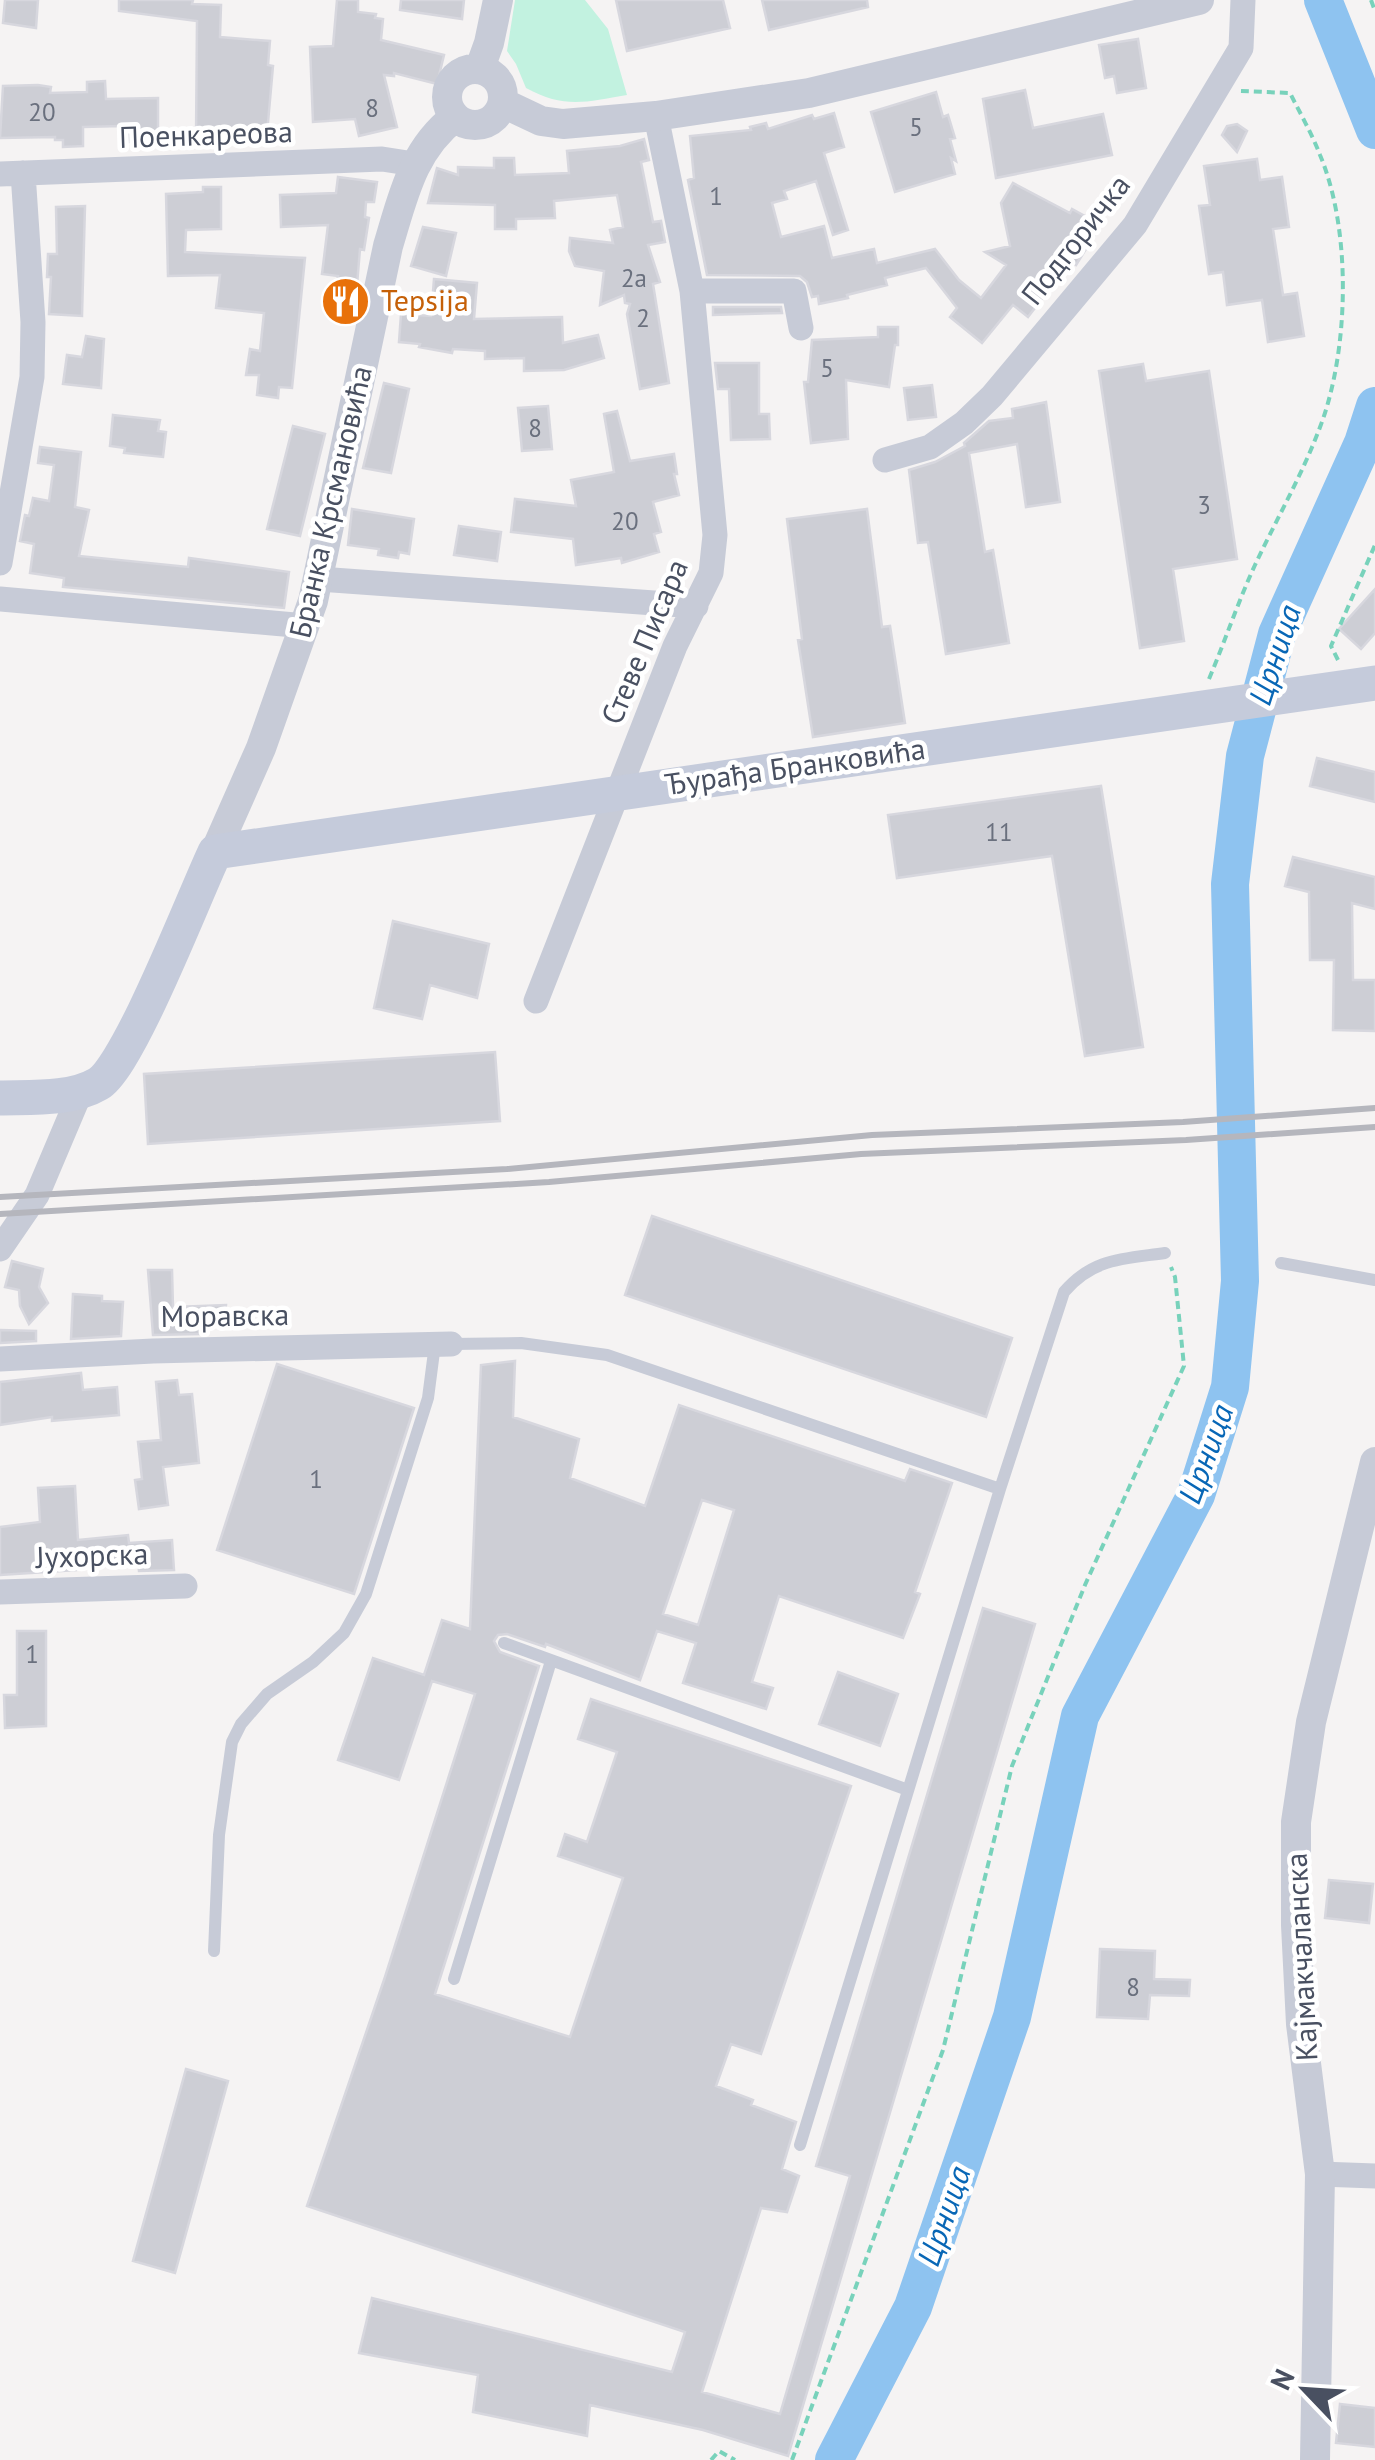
<svg xmlns="http://www.w3.org/2000/svg" width="1375" height="2460" font-family="'PT Sans',sans-serif">
  <style>
    .green { fill: #c2f2e0 }
    .lines { fill: none; stroke-linecap: round; stroke-linejoin: round }
    .river { stroke: #8ec3f0; stroke-width: 38 }
    .building { fill: #cdced5; stroke: #d7d7de; stroke-width: 2.5; fill-rule: evenodd }
    .path { stroke: #78d2bb; stroke-width: 4; stroke-dasharray: 8 5; stroke-linecap: butt }
    .service { stroke: #c7cbd7; stroke-width: 12 }
    .minor { stroke: #c7cbd7; stroke-width: 25 }
    .tertiary { stroke: #c7cbd7; stroke-width: 30 }
    .secondary { stroke: #c5cbdb; stroke-width: 35 }
    .rail { stroke: #b5b6bd; stroke-width: 6 }
    .labels { text-anchor: middle; stroke-width: 9; stroke-linejoin: round; paint-order: stroke }
    .number-label { font-size: 25px; fill: #6a707e }
    .street-label { font-size: 30px; fill: #495061; stroke: #fff }
    .food-label { font-size: 30px; fill: #c56008; stroke: #fff; text-anchor: start }
    .water-label { font-size: 32px; font-style: italic; fill: #0867b6; stroke: #fff }
  </style>
  <rect width="100%" height="100%" fill="#f5f3f3"/>
  <path class="green" d="M515,0H585L608,29L627,95C586,102 564,109 526,88L516,64L507,51Z"/>
  <g class="lines">
    <path class="river" d="M1323,0L1375,130
      M834,2460L913,2307L1012,2017L1080,1716L1196,1495L1230,1387L1240,1281L1230,884L1245,756L1277,634L1363,443L1375,406"/>
  </g>
  <path class="building" d="M5,0H38L36,28L3,23Z
    M119,0H193L192,4L221,5L220,37L270,41L268,65L273,66L267,134L224,130V137L196,138L197,21L119,11Z
    M337,0H358V12L376,14L375,18L383,19L381,40L444,55L437,84L394,73V76L384,75L397,127L359,136L355,119L313,122L310,47L333,46Z
    M401,0H464L462,19L400,10Z
    M616,0H723L730,28L627,51Z
    M762,0H867L868,7L769,30Z
    M1138,39L1146,88L1117,93L1114,76L1105,78L1099,45Z
    M105,81L106,99L158,98V142H121V126L83,127V146L63,147V140H55V137L0,138L3,86L38,85L51,87L50,93L87,92V82Z
    M1025,90L1033,128L1103,114L1112,155L996,178L983,99Z
    M936,92L943,117L948,115L955,138L950,139L956,161L951,158L955,174L895,192L871,112Z
    M834,113L844,147L824,153L848,230L833,235L816,181L784,191L787,199L772,203L781,237L824,226L832,258L874,249L877,263L935,249L959,280L981,298L1006,265L985,252L1010,246L1001,203L1013,183L1070,213L1072,209L1101,225L1076,265L1070,262L1047,296L1045,295L1028,317L1013,305L982,343L950,317L957,308L926,268L885,278L887,285L847,295L848,298L819,304L818,296L812,297L807,282L800,276L707,275L688,180L694,178L690,136L751,130L750,127L766,123L768,129L812,115L814,119Z
    M1237,124L1247,131L1237,152L1222,135L1227,126Z
    M644,139L649,160L641,162L653,222L661,221L665,242L648,245L660,282L653,284L669,383L640,389L627,314L630,304L625,303L624,295L600,305L604,271L575,266L569,251L570,238L613,243L610,230L623,227L617,195L554,201L555,218L516,219V229H495V205L428,203L437,168L458,175V167L494,168V158H514L515,175L569,173L567,151L620,146Z
    M1257,159L1260,180L1282,177L1289,227L1273,229L1283,295L1297,293L1304,336L1268,342L1262,300L1227,305L1223,272L1209,274L1199,206L1210,205L1204,166Z
    M338,177L377,182L374,202H366L365,217L369,218L364,250L360,249L357,285L360,286L353,320L331,316L338,276L322,274L328,225L281,227L280,195L336,193Z
    M203,187H221V229L186,230L185,252L305,258L292,388L279,387L278,398L257,395L259,375H246L250,349L260,351L264,313L216,308L220,275L168,276L166,194L203,192Z
    M85,206L82,316L49,314L51,277H47L48,254H57L56,207Z
    M423,227L456,233L446,276L411,266Z
    M434,279L477,283L474,319L562,317L563,343L598,335L604,358L564,370L524,371V358L485,359V351L453,349L452,353L419,347L420,344L399,342L401,314L431,316Z
    M713,307H781L782,313L713,315Z
    M878,327H898V345H895L889,387L846,380L848,439L811,443L804,382H808L812,340L878,337Z
    M86,336L104,339L101,388L63,384L67,355L82,357Z
    M715,363H759V414H769L770,439L731,440L729,389H718Z
    M1143,364L1146,381L1209,371L1237,559L1173,569L1184,641L1140,648L1099,371Z
    M384,383L409,389L391,473L363,468Z
    M932,385L936,417L908,420L904,388Z
    M1046,402L1060,502L1026,507L1017,444L969,453L985,552L993,550L1009,643L946,654L928,542L918,543L909,470L935,462L965,446L964,443L989,421L1013,418L1012,409Z
    M548,406L552,449L522,451L518,408Z
    M617,411L630,461L674,454L677,474H674L679,495L653,502L661,532L654,534L659,552L622,563L621,558L576,565L573,539L511,532L515,499L576,506L571,480L614,472L604,414Z
    M113,415L160,420L158,431L166,432L163,457L124,453L125,448L110,446Z
    M293,426L325,434L300,536L267,529Z
    M40,447L81,452L75,507L89,510L79,556L188,567L189,558L289,572L284,608L63,587L64,578L30,573L34,544L20,541L25,515L29,516L33,498L49,501L54,465L38,463Z
    M352,509L414,519L409,554L399,552L398,558L378,555L379,549L348,545Z
    M867,509L882,627L890,626L905,723L813,737L798,640L802,639L787,519Z
    M459,526L501,532L497,561L454,555Z
    M1375,589V633L1361,649L1339,629Z
    M1317,758L1375,772V802L1310,786Z
    M1101,786L1143,1047L1085,1056L1052,856L897,878L888,815Z
    M1293,857L1375,877V909L1352,903L1353,980H1375V1031L1333,1030L1334,960H1310L1309,892L1285,886Z
    M393,921L489,944L477,998L430,985L422,1019L374,1008Z
    M495,1052L500,1121L148,1144L144,1074Z
    M652,1216L1012,1338L986,1417L625,1295Z
    M12,1261L43,1269L39,1287L48,1303L29,1324L20,1306L19,1290L5,1287Z
    M148,1270H172L173,1307L226,1305L225,1322L200,1320L201,1334L153,1335Z
    M73,1294L102,1296V1301L123,1302L121,1336L71,1339Z
    M0,1330L36,1331V1341L0,1343Z
    M515,1361L513,1417L579,1439L570,1478L645,1506L679,1405L905,1481L910,1469L952,1483L915,1592L920,1594L903,1638L779,1596L752,1682L773,1688L766,1709L683,1683L696,1643L657,1631L640,1680L546,1644L545,1647L507,1634L498,1635L494,1641L500,1652L539,1666L435,1994L570,2037L623,1878L558,1856L565,1834L587,1842L617,1752L578,1739L591,1699L851,1786L761,2054L731,2044L716,2086L753,2100L751,2105L796,2122L782,2169L799,2176L787,2212L761,2208L702,2392L780,2414L850,2176L816,2166L983,1608L1035,1624L788,2456L703,2430L590,2405L587,2436L473,2412L478,2375L359,2353L372,2298L672,2372L685,2332L307,2206L385,1977L475,1694L432,1681L399,1780L338,1760L373,1658L424,1675L442,1620L470,1629L481,1365ZM702,1500L734,1510L698,1625L663,1614Z
    M277,1364L414,1408L354,1594L217,1550Z
    M81,1373L83,1390L117,1387L119,1415L52,1421V1417L0,1425V1382Z
    M177,1380L179,1395L192,1394L199,1463L163,1467L168,1505L139,1509L135,1480L142,1479L138,1442L161,1440L156,1382Z
    M75,1486L78,1540L128,1535L129,1543L172,1540L174,1570L139,1571L138,1562L76,1568V1570L0,1575V1527L40,1522L38,1488Z
    M17,1631H46V1726L5,1728L4,1695H17Z
    M838,1672L898,1694L880,1746L819,1724Z
    M1329,1880L1373,1884L1369,1923L1325,1918Z
    M1100,1949L1155,1951L1154,1979L1190,1980L1189,1996L1150,1995L1148,2019L1097,2017Z
    M186,2069L228,2081L175,2273L133,2261Z
    M1340,2404L1375,2408V2447L1336,2443Z"/>
  <g class="lines">
    <path class="path" d="M1371,0L1375,11
      M1338,660L1331,646L1375,545
      M1209,679C1225,641 1238,602 1255,565C1278,516 1305,470 1323,419C1349,343 1351,229 1320,155C1312,134 1300,113 1290,93L1241,91
      M711,2460L719,2451L735,2460
      M792,2460L943,2050L1012,1766L1085,1585L1184,1366L1175,1277L1171,1267"/>
    <path class="service" d="M1281,1263L1375,1280
      M451,1344L521,1343L607,1355L1000,1489
      M504,1643L908,1790
      M214,1951L219,1835L232,1742L241,1724L267,1694L313,1662L344,1633L366,1594L428,1398L435,1344
      M454,1979L551,1661
      M800,2145L1000,1489L1064,1292C1093,1258 1123,1259 1165,1253"/>
    <path class="minor" d="M0,174L382,159L414,164
      M692,291H794L801,328
      M885,460L930,447L964,423L992,396L1135,225L1241,48L1243,0
      M0,563L32,377L33,322L23,173
      M319,579L696,606
      M0,599L306,626
      M536,1001L675,646L711,573L715,535L692,291L656,116
      M0,1249L37,1195L81,1091
      M0,1359L153,1351L451,1344
      M0,1592L185,1586
      M1320,2174L1375,2176"/>
    <path class="tertiary" d="M480,68L489,43L498,0
      M447 97a28 28 0 1 1 56 0a28 28 0 1 1-56 0Z
      M503,103L541,121L563,124L656,116L809,93L1199,0
      M215,852L261,748L313,601L388,246C403,197 412,150 455,117
      M1315,2460L1320,2174L1301,2024L1296,1925V1822L1311,1722L1375,1462"/>
    <path class="secondary" d="M0,1098C30,1097 71,1100 98,1084C129,1066 195,894 215,852L1375,683"/>
    <path class="rail" d="M0,1197L507,1169L872,1135L1183,1122L1375,1108
      M0,1214L549,1182L861,1154L1186,1140L1375,1127"/>
  </g>
  <defs>
    <symbol id="restaurant-disc" viewBox="-11 -11 22 22"><circle r="9.5" fill="#e8710a" stroke="#fff"/><path d="M-5-6h1v4h1v-4h1v4h1v-4h1v5L-1.5 .5V6h-2V.5L-5-1ZM5-6V6H3V1.5H1.5Q1.5-4 5-6Z" fill="#fff"/></symbol>
  </defs>
  <g fill-rule="evenodd">
    <use href="#restaurant-disc" x="318" y="274" width="55" height="55"/>
  </g>
  <g class="labels">
    <g class="number-label">
      <text x="372" y="117">8</text>
      <text x="42" y="121">20</text>
      <text x="916" y="136">5</text>
      <text x="716" y="205">1</text>
      <text x="634" y="287">2a</text>
      <text x="643" y="327">2</text>
      <text x="827" y="377">5</text>
      <text x="535" y="437">8</text>
      <text x="1204" y="514">3</text>
      <text x="625" y="530">20</text>
      <text x="999" y="841">11</text>
      <text x="316" y="1488">1</text>
      <text x="32" y="1663">1</text>
      <text x="1133" y="1996">8</text>
    </g>
    <g class="street-label">
      <text transform="translate(206 135) rotate(-2)" y="10">Поенкареова</text>
      <text transform="translate(1076 240) rotate(-52)" y="10">Подгоричка</text>
      <text transform="translate(331 502) rotate(-77)" y="10">Бранка Крсмановића</text>
      <text transform="translate(645 642) rotate(-67)" y="10">Стеве Писара</text>
      <text transform="translate(795 767) rotate(-8)" y="10">Ђурађа Бранковића</text>
      <text transform="translate(225 1316) rotate(-1)" y="10">Моравска</text>
      <text transform="translate(92 1556) rotate(-2)" y="10">Јухорска</text>
      <text transform="translate(1302 1957) rotate(-93)" y="10">Кајмакчаланска</text>
    </g>
    <g class="food-label">
      <text x="381" y="311">Tepsija</text>
    </g>
    <g class="water-label">
      <text transform="translate(1275 655) rotate(-72)" y="11">Црница</text>
      <text transform="translate(1206 1454) rotate(-70)" y="11">Црница</text>
      <text transform="translate(944 2216) rotate(-71)" y="11">Црница</text>
    </g>
  </g>
  <g transform="translate(1305 2390) rotate(295)" stroke="#ffffff" stroke-width="8" paint-order="stroke">
  <path d="M0-8L18 38L0 25L-18 38Z" fill="#495061"/>
  <text y="-15" font-size="28" font-weight="bold" text-anchor="middle" fill="#495061">N</text>
  </g>
</svg>
